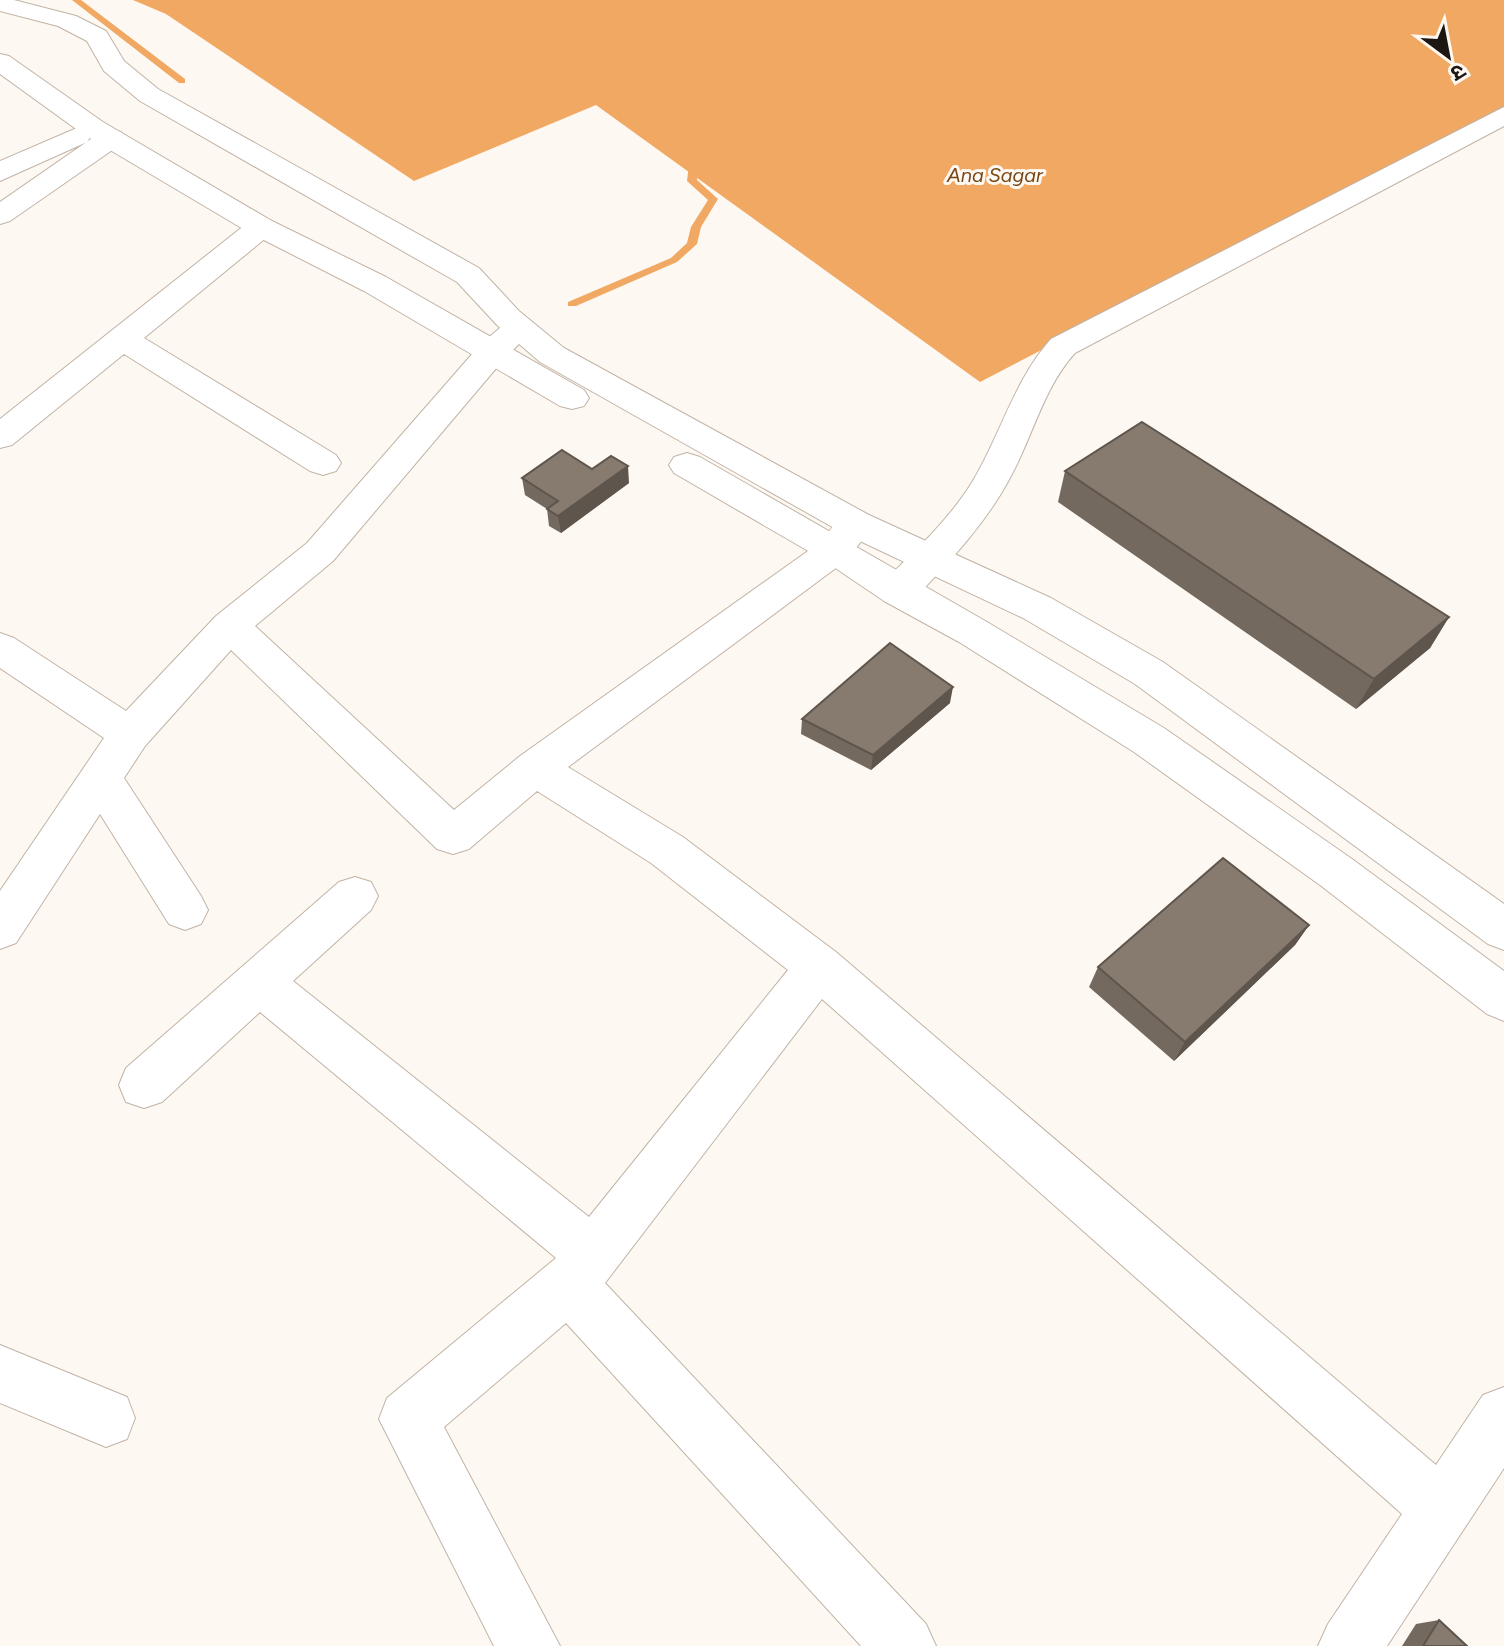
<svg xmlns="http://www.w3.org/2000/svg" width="1504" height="1646" font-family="Figtree,'Noto Sans Devanagari',sans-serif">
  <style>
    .water { fill: #f0a863 }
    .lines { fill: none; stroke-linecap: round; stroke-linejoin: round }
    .stream { fill: #f0a863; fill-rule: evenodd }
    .street-casing { stroke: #c1b3a6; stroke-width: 2 }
    .secondary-casing { stroke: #c1b3a6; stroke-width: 2 }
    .street { fill: #fff; fill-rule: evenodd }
    .secondary { fill: #fff; fill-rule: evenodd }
    .wall { fill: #74695f }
    .shaded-wall { fill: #5e554d }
    .building { fill: #877a6e; stroke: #5e554d; stroke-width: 2 }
    .labels { text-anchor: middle; stroke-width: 6; stroke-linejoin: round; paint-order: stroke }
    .far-water-label { font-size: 20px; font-style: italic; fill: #774815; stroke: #fef8f2 }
  </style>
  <rect width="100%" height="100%" fill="#fef8f2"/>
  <path class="water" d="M133,0H1504V109L980,382L596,105L414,181L166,14Z"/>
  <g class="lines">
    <path class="stream" d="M72,0H81L185,79V83H179Z
      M694,154L698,157L697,180L718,199L701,227L697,244L677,262L576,306H568V302L671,258L687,243L691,227L708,200L687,181L690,157Z"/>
    <defs>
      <path id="street" d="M1504,107V126L1075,353C1044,387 1033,435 1012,474C987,523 949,562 912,601L898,605L884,601L879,591L884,581C916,550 951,518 974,479C1001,433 1015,379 1051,339Z
        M77,128L87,130L91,136L87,142L0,181V161Z
        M111,130L121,132L125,138L121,144L10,221L0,224V202L101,132Z
        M261,218L272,221L276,227L272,233L144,338L336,455L341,463L336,471L323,475L310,471L124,354L12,445L0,448V419L250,221Z
        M519,318L530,321L535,328L504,359L333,561L255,626L454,810L520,756L822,541C837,522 842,507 869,515L874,524L848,559L568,767L683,837L836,952L1436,1465L1483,1395L1504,1387V1468L1387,1646H1318L1328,1624L1402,1514L822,999L605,1283L926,1624L936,1646H861L566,1323L444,1427L560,1646H494L379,1419L387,1398L556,1258L260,1012L162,1102L144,1108L126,1102L119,1085L126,1068L339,882L355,877L371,882L378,896L371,910L293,981L589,1217L788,970L651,863L537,791L469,849L453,854L437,849L231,650L145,746L124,778L201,896L208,910L201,924L185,930L169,924L100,814L16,943L0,949V891L104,738L0,668V633L14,638L126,711L216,616L307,543L480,345L508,321Z
        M0,1345L127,1397L135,1418L127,1439L106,1447L0,1403Z"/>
      <path id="secondary" d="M0,0H14L76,16L106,31L124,61L158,89L479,268L519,311L564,348L869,515L1051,598L1163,662L1504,904V950L1488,944L1135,684L1023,618L843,533L540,362L497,325L457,282L140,101L104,71L87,41L58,26L0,11Z
        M0,54L9,56L103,122L272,221L386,277L584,390L589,398L584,406L572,409L560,406L364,291L250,233L83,134L0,74Z
        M687,453L700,457L987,622L1164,728L1352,859L1504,971V1021L1487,1014L1320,885L1134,752L959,642L884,601L822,559L674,473L669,465L674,457Z"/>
    </defs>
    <use href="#street" class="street-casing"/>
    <use href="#secondary" class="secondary-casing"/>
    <use href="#street" class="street"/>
    <use href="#secondary" class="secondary"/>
  </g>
  <path class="wall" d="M592,469L629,483L561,533L549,526L547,509L525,495L522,478Z
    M1065,471L1449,617L1430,648L1356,709L1058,502Z
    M950,703L871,770L801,734L802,719Z
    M1309,925L1295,945L1174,1061L1089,987L1098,967Z
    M1439,1620L1467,1646H1402L1416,1624Z"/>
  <path class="shaded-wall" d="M628,466L629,483L561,533L558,516Z
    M1449,617L1430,648L1356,709L1374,679Z
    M953,687L950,703L871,770L873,755Z
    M1309,925L1295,945L1174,1061L1185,1042Z"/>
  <path class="building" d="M1142,422L1449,617L1374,679L1065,471Z
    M562,450L592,469L611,456L628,466L558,516L547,509L558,501L522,478Z
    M890,643L953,687L873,755L802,719Z
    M1223,858L1309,925L1185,1042L1098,967Z
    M1439,1620L1467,1646H1423Z"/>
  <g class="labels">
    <g class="far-water-label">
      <text x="995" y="182">Ana Sagar</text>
    </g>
  </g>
  <g transform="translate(1448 56) rotate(148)" stroke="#fef8f2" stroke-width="6" paint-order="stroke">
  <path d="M0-6L14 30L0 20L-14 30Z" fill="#1c1712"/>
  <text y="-12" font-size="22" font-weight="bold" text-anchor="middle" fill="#1c1712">उ</text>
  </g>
</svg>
